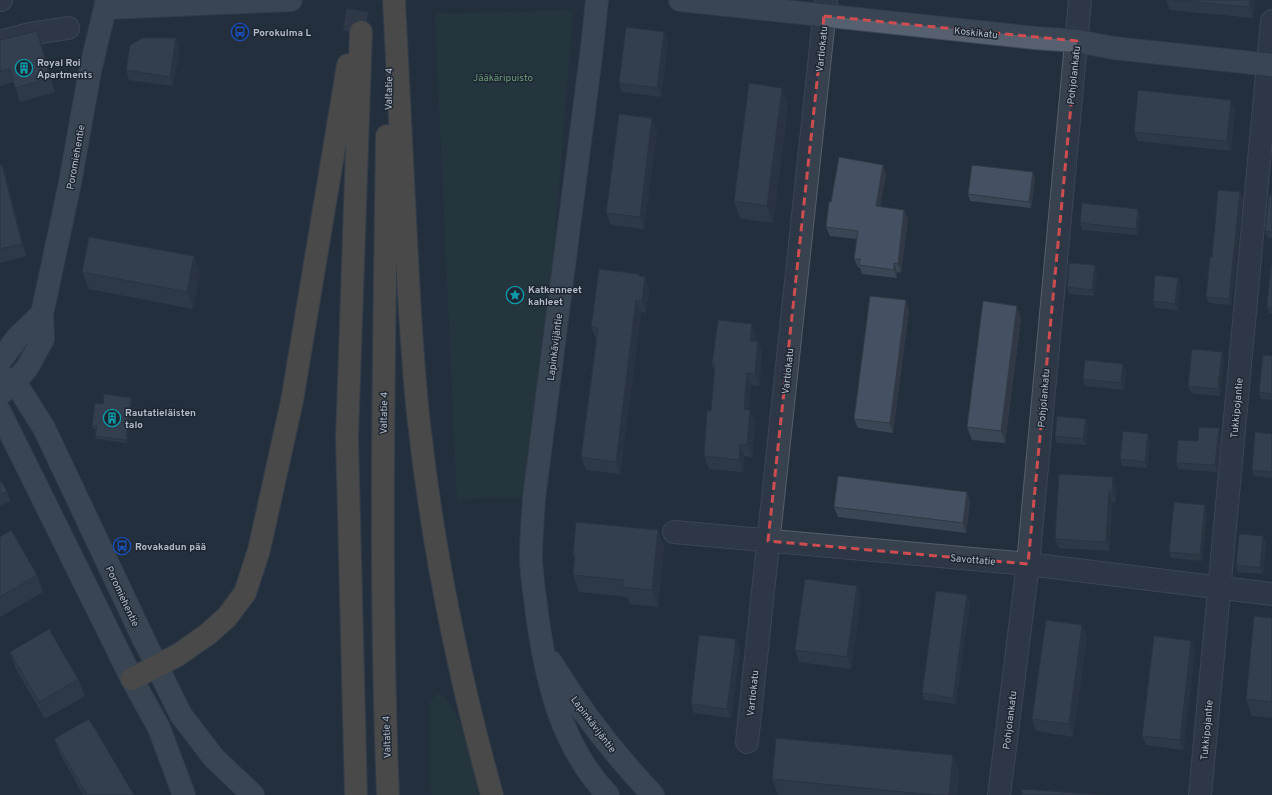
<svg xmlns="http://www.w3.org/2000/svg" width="1272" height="795" font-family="Overpass,sans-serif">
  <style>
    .green { fill: #263c3f }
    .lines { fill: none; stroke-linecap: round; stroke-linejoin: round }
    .highway-tunnel { stroke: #3a4453; stroke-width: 22; stroke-dasharray: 22 11; stroke-linecap: butt }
    .minor-casing { stroke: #565f6c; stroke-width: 24 }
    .major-casing { stroke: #414a57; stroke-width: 24 }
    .highway-casing { stroke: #434c59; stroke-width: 24 }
    .minor { stroke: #38414e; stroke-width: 22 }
    .major { stroke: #56606e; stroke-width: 22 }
    .highway { stroke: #746855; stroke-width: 22 }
    .wall { fill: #3b4654 }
    .shaded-wall { fill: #303945 }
    .building { fill: #455162; stroke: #303945 }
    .marked { fill: none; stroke: #ce4d50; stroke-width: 3; stroke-dasharray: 8 5; stroke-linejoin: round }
    .labels { text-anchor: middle; stroke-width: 3; stroke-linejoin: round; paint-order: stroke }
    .poi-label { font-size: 10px; font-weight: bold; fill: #b4bcc9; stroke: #1d2633; text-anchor: start }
    .street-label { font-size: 10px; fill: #b4bcc9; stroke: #1d2633 }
    .park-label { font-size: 10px; fill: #6b9a76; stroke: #1d2633 }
  </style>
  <rect width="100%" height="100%" fill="#242f3e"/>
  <path class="green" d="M573,10L534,498L489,497L457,501L435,14Z
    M436,694L443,695L458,718L484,795H432L430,781V703Z"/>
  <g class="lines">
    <path class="highway-tunnel" d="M354,32L359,0"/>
    <defs>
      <path id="minor" d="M0,0H1
        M0,42L29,34L68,28
        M674,532L1028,564L1272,594
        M747,742L826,0
        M999,795L1028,564L1080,0
        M1200,795L1272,21"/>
      <path id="major" d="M597,0L592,48L534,498C533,518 531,537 531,556C531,575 535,595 537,614C546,680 561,746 608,795
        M680,0L1035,38L1077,41L1114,48L1272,65
        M106,8L291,0
        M0,361L17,338L42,314
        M0,376L15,382L44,428L144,640L181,715L214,758L253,795
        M0,394L15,382L27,368L43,339L42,314L70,183L90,71L107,0
        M0,412L132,679L159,728L184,795
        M551,662C580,710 614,754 653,795"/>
      <path id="highway" d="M394,0C398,79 402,159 406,238C409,300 412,362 419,423C433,549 458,673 492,795
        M387,136C384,356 379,575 388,795
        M132,679L178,655L208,634L227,617L245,593L259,550L292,401L348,65
        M356,795L347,438L361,32"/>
    </defs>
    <use href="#minor" class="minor-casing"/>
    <use href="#major" class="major-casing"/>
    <use href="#highway" class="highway-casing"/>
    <use href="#minor" class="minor"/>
    <use href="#major" class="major"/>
    <use href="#highway" class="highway"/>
  </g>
  <path class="wall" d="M1166,0H1255L1253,18L1170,10Z
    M37,31L42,45L55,92L20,102L14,82L0,86V40Z
    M664,32L668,41L661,97L622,92L619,83Z
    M180,48L173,86L129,80L126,70Z
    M788,105L773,223L740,218L734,201Z
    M1235,109L1231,151L1138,141L1134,132Z
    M657,131L644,229L611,225L606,213Z
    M0,165H2L6,177L26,256L0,263Z
    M886,174L880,207L908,219L901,273L897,272V278L862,274L860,268L858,267L854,259L857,239L830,236L826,227L831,202Z
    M1035,179L1031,208L970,201L968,194Z
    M1272,195V238H1268L1265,231Z
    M1243,198L1231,305L1209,303L1206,297Z
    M1138,209L1140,215L1138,235L1082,230L1080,223Z
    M194,256L200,273L193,309L89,289L82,272Z
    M1272,266V313H1269L1267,307Z
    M1097,272L1094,296L1069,294L1067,287Z
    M639,274L640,276L649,289L646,313L641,312L620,474L586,470L581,457L596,339L591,327Z
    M1178,278L1180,284L1178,310L1155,308L1153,301Z
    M909,310L893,433L858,428L854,419Z
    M1021,318L1005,443L972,440L967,427Z
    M756,336V341H758L762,354L759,386L751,385L749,410L755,422L752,457L744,456L743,472L709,469L704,456L711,411L714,372L712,364Z
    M1222,352L1224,358L1220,396L1191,393L1188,386Z
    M1272,356V400L1261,399L1259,392Z
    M1123,364L1126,371L1124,390L1085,386L1083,379Z
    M131,398L132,401L127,443L97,439L95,436L96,429H93L92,426L103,404Z
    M1088,425L1086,445L1057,443L1055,436Z
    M1219,428L1221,435L1218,472L1178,469L1176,463L1198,441Z
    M1148,434L1150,440L1147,468L1122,466L1120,459Z
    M1272,434V478L1254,476L1252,470Z
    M1059,474L1116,487V502H1112L1110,551L1059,548L1055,539Z
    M0,480L7,491L10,501L0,506Z
    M970,501L966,533L838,517L834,507Z
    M1207,511L1202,561L1171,558L1169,552Z
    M658,530L664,547L658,607L630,604L627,597L579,592L573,575L574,559L573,554Z
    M1263,536L1266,543L1263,574L1238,572L1236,565Z
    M0,537L37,575L43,592L0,617Z
    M861,598L851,669L799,662L795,650Z
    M970,602L956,704L924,700L922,693Z
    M1272,618V718L1252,716L1246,699Z
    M1087,637L1073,737L1036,731L1032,719Z
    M1191,641L1195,650L1183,750L1146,745L1142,736Z
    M740,649L731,718L694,713L691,704Z
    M10,652L78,679L85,696L45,719L16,669Z
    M54,739L134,795H83L61,756Z
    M953,755L959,772L957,795H778L772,779Z"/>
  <path class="shaded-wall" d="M1250,0H1255L1253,18L1249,7Z
    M37,31L42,45L55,92L50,78Z
    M664,32L668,41L661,97L657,88Z
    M176,38L180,48L173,86L170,77Z
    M782,88L788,105L773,223L767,206Z
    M1231,100L1235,109L1231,151L1227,141Z
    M652,118L657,131L644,229L640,217Z
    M2,165L6,177L26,256L22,244Z
    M883,165L886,174L879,215L876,206Z
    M1033,172L1035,179L1031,208L1029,202Z
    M1240,192L1243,198L1231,305L1229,299Z
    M1138,209L1140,215L1138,235L1136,229Z
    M904,210L908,219L901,273L898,264Z
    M194,256L200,273L193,309L187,292Z
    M894,263L897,272V278L894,270Z
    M1095,265L1097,272L1094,296L1092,290Z
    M645,277L649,289L646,313L642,301Z
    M1178,278L1180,284L1178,310L1175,304Z
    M636,300L641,312L620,474L616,462Z
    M906,300L909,310L893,433L890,423Z
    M1017,306L1021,318L1005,443L1001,431Z
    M752,324L756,336L755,353L750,341Z
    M758,341L762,354L759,386L755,374Z
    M1222,352L1224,358L1220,396L1218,389Z
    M1123,364L1126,371L1124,390L1121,383Z
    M747,373L751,385L748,422L744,409Z
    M131,398L132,401L127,443L126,440Z
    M750,410L755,422L752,457L747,445Z
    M1086,419L1088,425L1086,445L1083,439Z
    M1219,428L1221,435L1218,472L1215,465Z
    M1148,434L1150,440L1147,468L1145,462Z
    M740,444L744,456L743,472L739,460Z
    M1113,477L1116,487V502L1112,492Z
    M967,492L970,501L966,533L963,523Z
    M1109,492L1112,502L1110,551L1106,542Z
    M1205,505L1207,511L1202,561L1200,555Z
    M658,530L664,547L658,607L652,590Z
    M1263,536L1266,543L1263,574L1260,568Z
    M857,586L861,598L851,669L847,657Z
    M967,595L970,602L956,704L953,698Z
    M1082,625L1087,637L1073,737L1069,724Z
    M736,639L740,649L731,718L727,709Z
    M1191,641L1195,650L1183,750L1180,740Z
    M953,755L959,772L957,795H949Z"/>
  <path class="building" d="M1172,0H1250L1249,7Z
    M626,27L664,32L657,88L619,83Z
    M37,31L50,78L15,88L10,69L0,71V40Z
    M143,38H176L170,77L126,70L130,45Z
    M749,83L782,88L767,206L734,201Z
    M1138,90L1231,100L1227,141L1134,132Z
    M619,114L652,118L640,217L606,213Z
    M839,157L883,165L876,206L904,210L898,264L894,263V270L859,265L860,259H854L858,231L826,227L829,202H831Z
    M0,165H2L22,244L0,249Z
    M972,165L1033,172L1029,202L968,194Z
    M1218,190L1240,192L1229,299L1206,297L1210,257H1212Z
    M1269,195H1272V232L1265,231Z
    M1082,203L1138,209L1136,229L1080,223Z
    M89,237L194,256L187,292L82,272Z
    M1069,263L1095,265L1092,290L1067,287Z
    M1271,266H1272V308L1267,307Z
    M599,269L639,274V276L645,277L642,301L636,300L616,462L581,457L598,328L591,327Z
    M1155,275L1178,278L1175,304L1153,301Z
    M870,296L906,300L890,423L854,419Z
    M983,301L1017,306L1001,431L967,427Z
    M718,320L752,324L750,341H758L755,374L747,373L744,409L750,410L747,445L740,444L739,460L704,456L707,411H711L715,365L712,364Z
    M1192,349L1222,352L1218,389L1188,386Z
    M1263,355L1272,356V394L1259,392Z
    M1085,360L1123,364L1121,383L1083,379Z
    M104,394L131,398L126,440L95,436L97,426H92L95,403L103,404Z
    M1057,416L1086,419L1083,439L1055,436Z
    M1199,427L1219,428L1215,465L1176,463L1178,440L1198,441Z
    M1123,431L1148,434L1145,462L1120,459Z
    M1255,432L1272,434V472L1252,470Z
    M1059,474L1113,477L1112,492H1109L1106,542L1055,539Z
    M838,476L967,492L963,523L834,507Z
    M0,480L7,491L0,495Z
    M1174,502L1205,505L1200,555L1169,552Z
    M576,522L658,530L652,590L623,587L624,580L573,575L575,554H573Z
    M11,530L37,575L0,597V537Z
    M1239,534L1263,536L1260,568L1236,565Z
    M805,579L857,586L847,657L795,650Z
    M936,591L967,595L953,698L922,693Z
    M1254,616L1272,618V702L1246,699Z
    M1046,620L1082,625L1069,724L1032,719Z
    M49,629L78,679L39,702L10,652Z
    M699,635L736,639L727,709L691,704Z
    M1154,636L1191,641L1180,740L1142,736Z
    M89,719L134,795H87L54,739Z
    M776,738L953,755L949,795H934L772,779Z
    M1022,789L1105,795H1022Z"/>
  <path d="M0 0H1272V795H0ZM824,16L1077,41L1028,564L768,541Z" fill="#242f3e" fill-opacity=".55" fill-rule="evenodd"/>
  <path class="marked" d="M824,16L1077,41L1028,564L768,541Z"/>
  <defs>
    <symbol id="bus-ring" viewBox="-11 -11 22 22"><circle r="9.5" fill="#1d2633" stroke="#1a4fb4" stroke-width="1.5"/><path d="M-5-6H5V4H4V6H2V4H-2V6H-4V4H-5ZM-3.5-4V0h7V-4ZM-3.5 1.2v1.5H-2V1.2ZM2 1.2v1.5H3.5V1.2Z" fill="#1a4fb4"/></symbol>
    <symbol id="building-ring" viewBox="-11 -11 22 22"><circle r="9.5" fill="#1d2633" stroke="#0f9aa8" stroke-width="1.5"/><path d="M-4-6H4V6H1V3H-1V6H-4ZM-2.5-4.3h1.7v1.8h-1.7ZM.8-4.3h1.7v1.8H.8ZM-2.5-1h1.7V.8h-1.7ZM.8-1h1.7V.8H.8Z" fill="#0f9aa8"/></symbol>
    <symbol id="sight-ring" viewBox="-11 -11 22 22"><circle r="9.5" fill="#1d2633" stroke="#0f9aa8" stroke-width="1.5"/><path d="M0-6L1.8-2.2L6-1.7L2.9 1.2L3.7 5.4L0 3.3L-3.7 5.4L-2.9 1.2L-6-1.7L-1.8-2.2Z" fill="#0f9aa8"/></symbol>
  </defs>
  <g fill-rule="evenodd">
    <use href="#bus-ring" x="230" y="22" width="20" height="20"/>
    <use href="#building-ring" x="14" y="58" width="20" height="20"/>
    <use href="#sight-ring" x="505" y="285" width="20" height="20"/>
    <use href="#building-ring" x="102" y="408" width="20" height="20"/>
    <use href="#bus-ring" x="112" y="536" width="20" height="20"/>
  </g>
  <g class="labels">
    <g class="poi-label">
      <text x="253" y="36">Porokulma L</text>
      <text x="37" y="66">Royal Roi<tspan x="37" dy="12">Apartments</tspan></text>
      <text x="528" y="293">Katkenneet<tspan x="528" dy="12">kahleet</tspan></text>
      <text x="125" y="416">Rautatieläisten<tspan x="125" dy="12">talo</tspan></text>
      <text x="135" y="550">Rovakadun pää</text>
    </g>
    <g class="street-label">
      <text transform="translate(976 32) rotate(6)" y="4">Koskikatu</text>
      <text transform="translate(821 49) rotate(-84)" y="4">Vartiokatu</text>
      <text transform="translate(1073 75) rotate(-84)" y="4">Pohjolankatu</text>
      <text transform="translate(388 89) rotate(-89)" y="4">Valtatie 4</text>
      <text transform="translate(75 157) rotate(-80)" y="4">Poromiehentie</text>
      <text transform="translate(554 347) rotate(-83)" y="4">Lapinkävijäntie</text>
      <text transform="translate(787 371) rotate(-84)" y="4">Vartiokatu</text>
      <text transform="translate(1043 398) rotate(-85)" y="4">Pohjolankatu</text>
      <text transform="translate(1236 408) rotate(-85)" y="4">Tukkipojantie</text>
      <text transform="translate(383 413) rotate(-89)" y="4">Valtatie 4</text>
      <text transform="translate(973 559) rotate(5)" y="4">Savottatie</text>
      <text transform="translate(123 596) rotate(65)" y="4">Poromiehentie</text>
      <text transform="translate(752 693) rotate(-84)" y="4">Vartiokatu</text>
      <text transform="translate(1009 720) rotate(-83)" y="4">Pohjolankatu</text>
      <text transform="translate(594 724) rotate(53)" y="4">Lapinkävijäntie</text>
      <text transform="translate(1206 730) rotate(-85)" y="4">Tukkipojantie</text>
      <text transform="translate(386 737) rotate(-92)" y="4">Valtatie 4</text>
    </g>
    <g class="park-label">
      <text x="503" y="81">Jääkäripuisto</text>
    </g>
  </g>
</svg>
